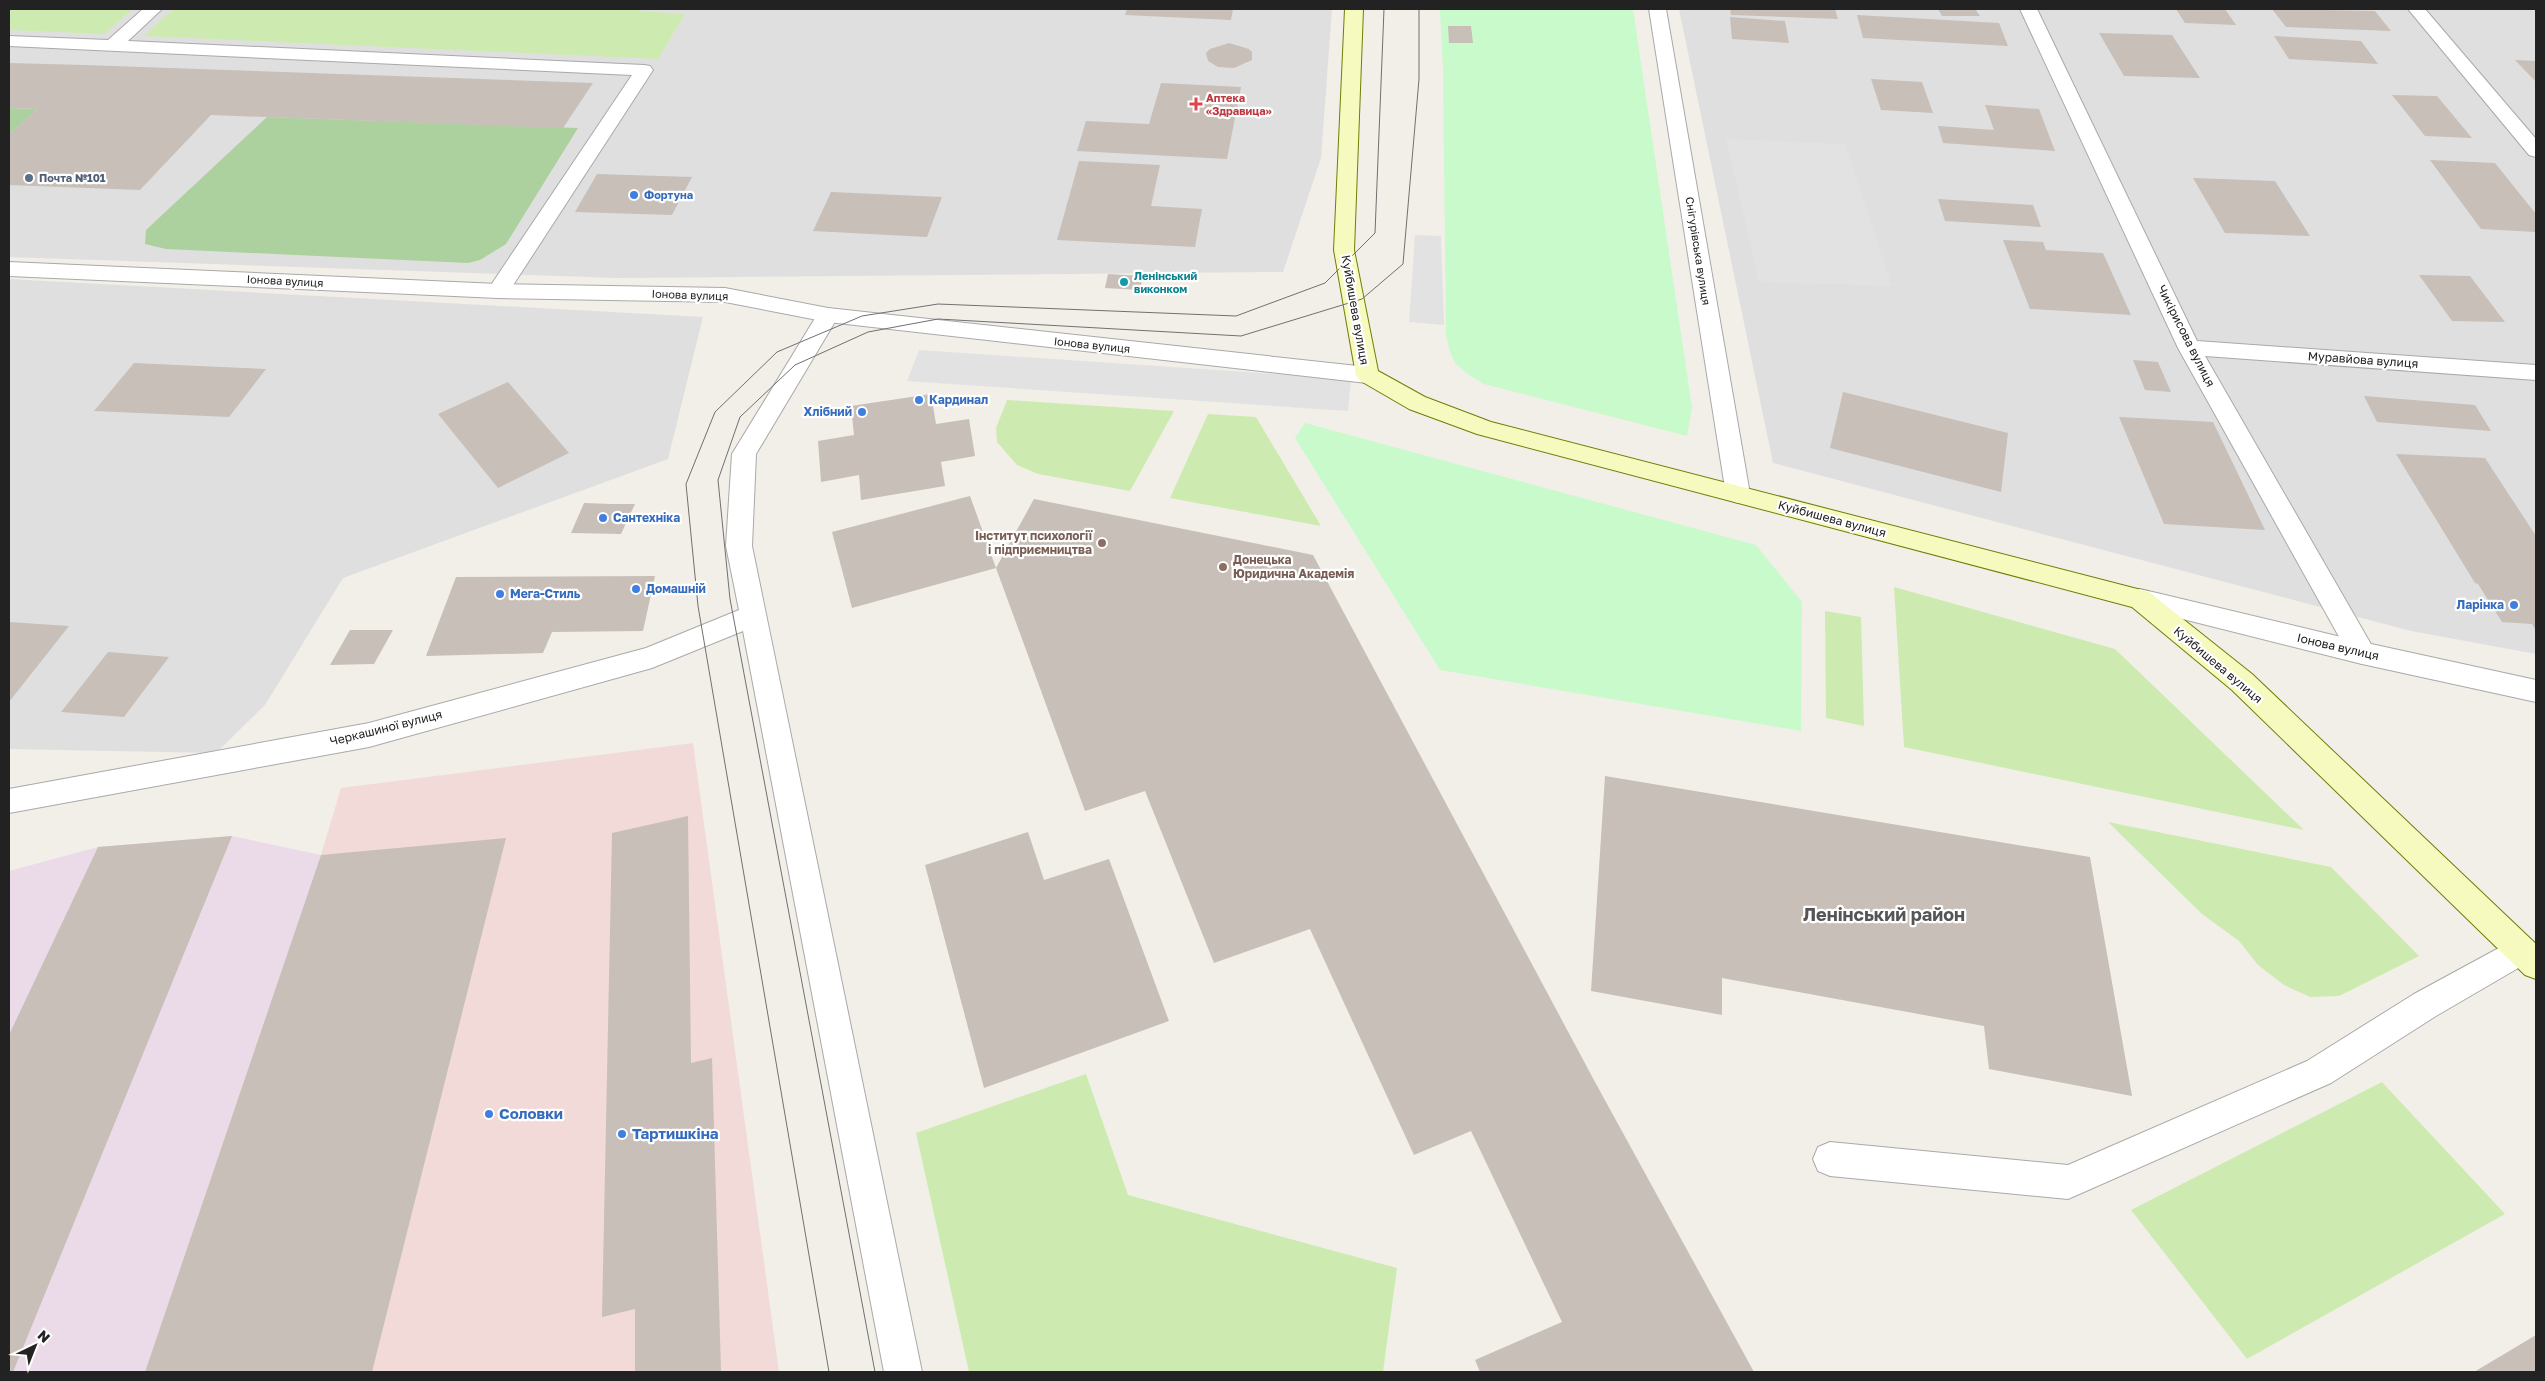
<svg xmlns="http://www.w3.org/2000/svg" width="2545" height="1381" font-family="'Golos Text',sans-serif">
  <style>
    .residential { fill: #e0dfdf }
    .commercial { fill: #f2dad9 }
    .industrial { fill: #ebdbe8 }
    .grass { fill: #cdebb0 }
    .forest { fill: #add19e }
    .park { fill: #c8facc }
    .parking { fill: #e2e2e2 }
    .building { fill: #c7bfb8 }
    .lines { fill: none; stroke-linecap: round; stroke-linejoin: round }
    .service-casing { stroke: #a9a9a9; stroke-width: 2 }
    .minor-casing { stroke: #a9a9a9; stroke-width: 2 }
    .tertiary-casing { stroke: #a9a9a9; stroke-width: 2 }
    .secondary-casing { stroke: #707d05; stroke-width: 2 }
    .service { fill: #fff; fill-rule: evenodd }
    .minor { fill: #fff; fill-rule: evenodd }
    .tertiary { fill: #fff; fill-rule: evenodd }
    .secondary { fill: #f7fabf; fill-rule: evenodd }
    .tram { stroke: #707070; stroke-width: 1 }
    .health-dot { fill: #e0444e; stroke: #fff; stroke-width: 2 }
    .service-dot { fill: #5c6f8a; stroke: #fff; stroke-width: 2 }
    .shop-dot { fill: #3f7fe0; stroke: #fff; stroke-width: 2 }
    .culture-dot { fill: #0f9aa8; stroke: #fff; stroke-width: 2 }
    .education-dot { fill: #8d6e63; stroke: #fff; stroke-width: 2 }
    .labels { text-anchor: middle; stroke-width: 4.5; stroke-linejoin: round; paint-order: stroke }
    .far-health-label { font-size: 11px; font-weight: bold; fill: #be3a42; stroke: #fff; text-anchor: start }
    .far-service-label { font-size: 11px; font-weight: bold; fill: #4e5e75; stroke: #fff; text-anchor: start }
    .far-shop-label { font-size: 11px; font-weight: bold; fill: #366cbe; stroke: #fff; text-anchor: start }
    .far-street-label { font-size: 11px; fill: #222; stroke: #fff }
    .far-culture-label { font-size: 11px; font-weight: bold; fill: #0d838f; stroke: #fff; text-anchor: start }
    .street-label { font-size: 12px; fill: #222; stroke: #fff }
    .shop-label { font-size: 12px; font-weight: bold; fill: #366cbe; stroke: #fff; text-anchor: start }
    .education-label { font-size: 12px; font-weight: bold; fill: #785e54; stroke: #fff; text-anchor: end }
    .near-shop-label { font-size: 15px; font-weight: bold; fill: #366cbe; stroke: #fff; text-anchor: start }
    .district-label { font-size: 18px; font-weight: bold; fill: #555; stroke: #fff }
  </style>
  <rect width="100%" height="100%" fill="#f2efe9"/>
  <path class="residential" d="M9,9H1332L1321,158L1283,272L618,278L9,257Z
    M1679,9H2536V654L2411,631L1773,463Z
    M9,279L703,317L668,459L343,578L265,705L216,753L9,749Z"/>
  <path class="commercial" d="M693,743L779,1372H145L321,855L341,788Z"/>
  <path class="industrial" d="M232,836L321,855L145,1372H9V871L98,847Z"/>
  <path class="grass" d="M9,9H133L104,34L9,30Z
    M173,9H641L640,11L685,14L658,59L144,36Z
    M1007,400L1174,411L1130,491L1038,474L1017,465L997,442L996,428Z
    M1208,414L1256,417L1321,526L1170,498Z
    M1894,587L2115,649L2304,830L1904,747Z
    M1825,611L1861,617L1864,726L1826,718Z
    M2108,822L2331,867L2419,956L2339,996L2310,997L2284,985L2258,965L2239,941L2202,914Z
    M1086,1074L1128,1195L1397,1268L1383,1372H969L916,1133Z
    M2382,1082L2505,1214L2247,1359L2131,1210Z"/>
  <path class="forest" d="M9,108L37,109L9,135Z
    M267,117L578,128L506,244L480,260L468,263L166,249L145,244L146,230Z"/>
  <path class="park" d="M1440,9H1633L1692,408L1687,436L1484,384L1469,375L1455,363L1450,352L1446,336L1443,69Z
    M1305,423L1756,545L1802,602L1801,731L1440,670L1295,438Z"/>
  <path class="parking" d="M1726,139L1845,144L1892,286L1759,282Z
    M1415,235L1441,236L1444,325L1409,322Z
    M919,350L1351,379L1348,411L907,381Z"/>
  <path class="building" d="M1127,9H1233L1231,20L1125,15Z
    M1730,9H1835L1838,19L1731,15Z
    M1938,9H1975L1980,16H1942Z
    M2176,9H2225L2236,25L2185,23Z
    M2272,9L2375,11L2391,31L2286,27Z
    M1857,15L1999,23L2008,46L1863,38Z
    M1730,17L1785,21L1789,43L1732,39Z
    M1448,26H1471L1473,43H1449Z
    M2099,33L2172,35L2200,78L2124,76Z
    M2274,36L2361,41L2378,64L2289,59Z
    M1229,43L1249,49L1252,52V60L1234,68L1218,67L1208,61L1206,53L1210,49Z
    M2515,60L2536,61V82Z
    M9,63L84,65L593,83L563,128L211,115L140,190L9,185V135L37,109L9,108Z
    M1871,79L1922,82L1933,113L1881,110Z
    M1161,83L1241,87L1227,159L1077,151L1086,121L1149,124Z
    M2392,95L2437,96L2472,138L2425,136Z
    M1985,105L2039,109L2055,151L1943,143L1938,126L1994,130Z
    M2430,160L2495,163L2536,214V232L2481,229Z
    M1079,161L1160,165L1151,206L1202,209L1195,247L1057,240Z
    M597,174L692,177L672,215L575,212Z
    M2193,178L2275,181L2310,236L2225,233Z
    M831,192L942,197L927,237L813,231Z
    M1938,199L2033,205L2041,227L1945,221Z
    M2003,240L2043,242L2046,250L2103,253L2131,315L2030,309Z
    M1108,274L1143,276L1140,290L1105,288Z
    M2419,275L2470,276L2505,322L2452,321Z
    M2133,360L2158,362L2171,392L2145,390Z
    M134,363L199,366L266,369L229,417L94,411Z
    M508,382L569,453L498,488L438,414Z
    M1843,392L2008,433L2001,492L1830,448Z
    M931,394L936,424L969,419L975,456L941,462L945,486L861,500L859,475L821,482L818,441L854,435L851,406Z
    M2364,396L2475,405L2491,431L2377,422Z
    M2119,417L2213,422L2265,530L2164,524Z
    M2396,454L2485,458L2536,536V631L2532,624L2502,622L2478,584L2475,583Z
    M970,496L996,568L852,608L832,532Z
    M1034,499L1313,555L1595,1082L1754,1372H1480L1475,1360L1562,1322L1471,1131L1414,1155L1310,929L1214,963L1145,791L1085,811L996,568Z
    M584,503L611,504H635L621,534L571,533Z
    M655,576L643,631L552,632L543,653L426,656L456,577Z
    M9,622L69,626L9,702Z
    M350,630H393L374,664L330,665Z
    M108,652L169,657L124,717L61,712Z
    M1605,776L2090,857L2132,1096L1989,1069L1984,1026L1722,978V1015L1591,991Z
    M688,816L691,1063L712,1058L721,1372H635V1309L602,1317L612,833Z
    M1028,832L1044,880L1109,859L1169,1021L984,1088L925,865Z
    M232,836L13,1372H9V1035L98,847Z
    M506,838L372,1372H145L321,855Z
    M2536,1335V1372H2474Z"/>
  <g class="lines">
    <defs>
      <path id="service" d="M143,9H162L128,41L644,65L650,66L653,70L506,296L498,298L490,296L487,291L632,75L9,46V36L108,40Z
        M2521,936L2532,940L2536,949L2532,960L2436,1016L2331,1083L2068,1199L1830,1176L1818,1171L1813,1159L1818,1147L1830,1142L2068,1165L2307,1061L2414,994Z"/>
      <path id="minor" d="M1649,9H1666L1750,494L1747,500L1738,503L1729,500L1726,494Z
        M2020,9H2037L2197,341L2536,365V380L2205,356L2372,646L2375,653L2372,660L2362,664L2352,660L2178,348Z
        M2408,9H2425L2536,139V157L2529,155Z
        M828,308L836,310L839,315L756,454L752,546L922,1372H884L743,631L652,668L369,747L9,813V789L369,723L646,648L739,610L726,546L732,454L820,310Z"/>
      <path id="tertiary" d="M9,262L498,284L725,288L828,308L1367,367L1375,370L1378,375L1375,380L1367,383L828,322L725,302L498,298L9,276Z
        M2140,589L2362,642L2536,680V702L2362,664L2131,606L2127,599L2131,592Z"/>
      <path id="secondary" d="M1345,9H1363L1354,250L1378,371L1425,397L1491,422L2149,592L2252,674L2536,944V979L2525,975L2232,690L2132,607L1477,434L1409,409L1359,380L1356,375L1334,250Z"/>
    </defs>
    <use href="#service" class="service-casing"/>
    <use href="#minor" class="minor-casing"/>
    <use href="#tertiary" class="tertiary-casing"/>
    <use href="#secondary" class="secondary-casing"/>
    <use href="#service" class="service"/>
    <use href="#minor" class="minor"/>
    <use href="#tertiary" class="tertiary"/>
    <use href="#secondary" class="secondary"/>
    <path class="tram" d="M829,1372L698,606L686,484L715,412L777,352L862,316L938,304L1236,316L1325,283L1375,233L1384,9
      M875,1372L730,599L718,480L740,417L795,365L868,332L938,319L1241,336L1362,299L1403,264L1419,79V9"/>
  </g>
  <path class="health-dot" d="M1193.5 96.5h5v5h5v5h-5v5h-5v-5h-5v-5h5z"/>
  <circle class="service-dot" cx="29" cy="178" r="5"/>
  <g class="shop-dot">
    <circle cx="634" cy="195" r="5"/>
    <circle cx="919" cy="400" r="5"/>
    <circle cx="862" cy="412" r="5"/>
    <circle cx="603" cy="518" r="5"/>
    <circle cx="636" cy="589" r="5"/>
    <circle cx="500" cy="594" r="5"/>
    <circle cx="2514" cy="605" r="5"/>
    <circle cx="489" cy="1114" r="5"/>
    <circle cx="622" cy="1134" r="5"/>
  </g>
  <circle class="culture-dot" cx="1124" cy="282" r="5"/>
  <g class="education-dot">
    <circle cx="1102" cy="543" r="5"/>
    <circle cx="1223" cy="567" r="5"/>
  </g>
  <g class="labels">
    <g class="far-health-label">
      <text x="1206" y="102">Аптека<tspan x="1206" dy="13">«Здравица»</tspan></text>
    </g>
    <g class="far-service-label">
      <text x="39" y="182">Почта №101</text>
    </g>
    <g class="far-shop-label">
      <text x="644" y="199">Фортуна</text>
    </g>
    <g class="far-street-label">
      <text transform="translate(1698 251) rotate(81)" y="4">Снігурівська вулиця</text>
      <text transform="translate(285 281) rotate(3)" y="4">Іонова вулиця</text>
      <text transform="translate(690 295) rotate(2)" y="4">Іонова вулиця</text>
      <text transform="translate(1092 345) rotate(6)" y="4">Іонова вулиця</text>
    </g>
    <g class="far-culture-label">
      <text x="1134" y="280">Ленінський<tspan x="1134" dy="13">виконком</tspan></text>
    </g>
    <g class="street-label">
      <text transform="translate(1355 310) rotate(80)" y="4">Куйбишева вулиця</text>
      <text transform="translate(2186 336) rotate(63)" y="4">Чикірисова вулиця</text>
      <text transform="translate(2363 360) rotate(4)" y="4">Муравйова вулиця</text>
      <text transform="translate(1832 519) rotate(15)" y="4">Куйбишева вулиця</text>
      <text transform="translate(2338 647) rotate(13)" y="4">Іонова вулиця</text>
      <text transform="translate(2218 665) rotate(40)" y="4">Куйбишева вулиця</text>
      <text transform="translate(386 728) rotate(-14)" y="4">Черкашиної вулиця</text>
    </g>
    <g class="shop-label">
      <text x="929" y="404">Кардинал</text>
      <text x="852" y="416" text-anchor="end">Хлібний</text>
      <text x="613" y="522">Сантехніка</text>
      <text x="646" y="593">Домашній</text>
      <text x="510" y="598">Мега-Стиль</text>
      <text x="2504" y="609" text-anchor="end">Ларінка</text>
    </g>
    <g class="education-label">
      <text x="1092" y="540">Інститут психології<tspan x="1092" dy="14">і підприємництва</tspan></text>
      <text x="1233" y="564" text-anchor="start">Донецька<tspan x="1233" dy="14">Юридична Академія</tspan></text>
    </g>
    <g class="near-shop-label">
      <text x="499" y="1119">Соловки</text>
      <text x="632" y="1139">Тартишкіна</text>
    </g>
    <g class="district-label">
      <text x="1884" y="921">Ленінський район</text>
    </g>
  </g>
  <rect width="2545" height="1381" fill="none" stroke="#222222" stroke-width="20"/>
  <g transform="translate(35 1346) rotate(43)" stroke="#ffffff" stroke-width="4" paint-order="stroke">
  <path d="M0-4L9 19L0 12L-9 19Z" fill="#222222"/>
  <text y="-8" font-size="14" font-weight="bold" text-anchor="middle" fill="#222222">N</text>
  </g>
</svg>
